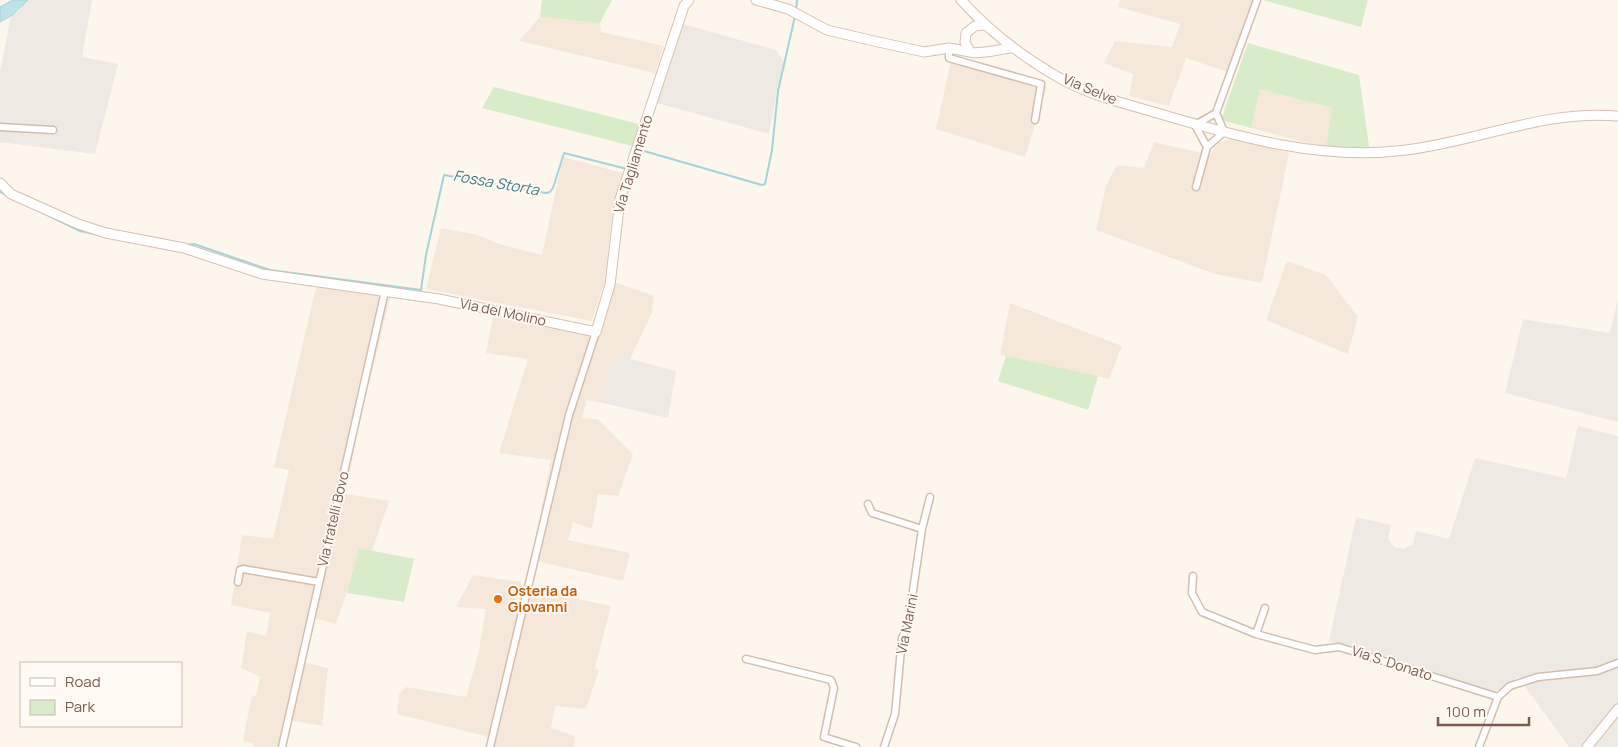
<svg xmlns="http://www.w3.org/2000/svg" width="1618" height="747" font-family="Manrope,sans-serif">
  <style>
    .residential { fill: #f5e8da }
    .industrial { fill: #efe9e4 }
    .green { fill: #d8ecc9 }
    .water { fill: #bfe3e8; stroke: #a5d3da }
    .lines { fill: none; stroke-linecap: round; stroke-linejoin: round }
    .stream { stroke: #a5d3da; stroke-width: 2 }
    .street-casing { stroke: #d1beb0; stroke-width: 9 }
    .secondary-casing { stroke: #d6c0b0; stroke-width: 11 }
    .street { stroke: #fff; stroke-width: 6 }
    .secondary { stroke: #fff; stroke-width: 9 }
    .food-dot { fill: #e8710a; stroke: #fffaf3; stroke-width: 2 }
    .labels { text-anchor: middle; stroke-width: 4; stroke-linejoin: round; paint-order: stroke }
    .street-label { font-size: 14px; fill: #7a5c4d; stroke: #fffaf3 }
    .food-label { font-size: 14px; font-weight: bold; fill: #c56008; stroke: #fffaf3; text-anchor: start }
    .water-label { font-size: 15px; font-style: italic; fill: #437c86; stroke: #fffaf3 }
  </style>
  <rect width="100%" height="100%" fill="#fdf6ec"/>
  <path class="residential" d="M1120,0H1253L1228,72L1186,58L1169,106L1129,96L1133,74L1104,63L1115,41L1172,47L1180,24L1118,7Z
    M540,17L600,23L601,32L664,46L655,73L519,41Z
    M951,61L1047,86L1025,157L936,129Z
    M1260,89L1332,108L1326,148L1251,128Z
    M1233,138L1289,153L1262,283L1215,274L1096,230L1106,186L1117,165L1144,168L1154,142L1210,155L1218,143Z
    M563,157L623,173L612,215L605,281L592,321L426,289L441,228L478,235L496,243L542,255Z
    M1287,261L1326,275L1358,317L1348,354L1266,320Z
    M615,282L654,296L652,312L633,353H627L610,368L603,403L587,400L582,418L598,419L633,454L618,496L598,494L592,529L573,522L568,540L630,553L623,581L536,561L547,513L541,510L551,460L499,453L528,359L486,353L494,312L601,329Z
    M317,283L391,294L356,437L346,494L389,501L372,551L359,548L350,583L336,624L313,618L302,662L328,668L322,726L289,720L283,747H253V743L243,741L252,695L256,696L260,677L241,668L247,631L266,636L270,613L231,605L242,535L273,539L289,470L274,467Z
    M1010,303L1122,346L1109,379L1000,355Z
    M473,575L521,582L516,606L525,607L529,589L611,606L595,668L599,670L586,709L555,706L551,728L575,736L574,747H487L489,737L397,714L399,694L406,687L466,697L478,655L486,609L456,607Z"/>
  <path class="industrial" d="M28,0H92L82,57L118,64L95,154L0,142V72L11,16Z
    M683,24L776,50L786,65L778,84L769,134L657,103Z
    M1618,299V422L1505,393L1523,319L1610,333Z
    M627,353H633L630,359L676,371L668,418L603,403L610,368Z
    M1578,426L1618,436V747H1569L1518,677L1496,692L1329,641L1356,517L1391,525L1388,538L1394,547L1404,549L1413,544L1416,531L1449,539L1475,458L1566,478Z"/>
  <path class="green" d="M542,0H612L600,23L540,17Z
    M1263,0H1368L1361,27Z
    M1248,43L1359,75L1370,153L1326,148L1332,108L1260,89L1251,128L1221,120Z
    M494,87L639,124L632,146L482,108Z
    M1006,356L1098,376L1088,410L998,381Z
    M359,548L414,559L404,602L347,593Z"/>
  <path class="water" d="M13,0H28L11,16L0,22V7Z"/>
  <g class="lines">
    <path class="stream" d="M796,9L797,0
      M632,170H635L640,156L644,151L762,185L765,184L772,150L778,91L795,16
      M0,192L80,231L184,252
      M185,245L194,244L270,270L421,290L426,255L444,175L546,193L550,192L553,188L564,153L627,169"/>
    <defs>
      <path id="street" d="M949,48V58L1041,84L1035,120
        M0,127L53,130
        M1207,147L1195,125L1216,113L1257,0
        M1196,187L1207,147L1224,132L1216,113
        M868,504L872,513L922,529
        M1193,576L1192,593L1202,612L1256,634L1315,650L1339,647L1498,697
        M238,582L240,570L243,569L319,582
        M1256,634L1265,608
        M746,659L831,680L834,688L824,737L856,747
        M282,747L385,291
        M490,747L569,415L596,332
        M884,747L895,714L902,638L908,625L922,529L930,497
        M1479,747L1498,697L1510,686L1538,677L1597,671L1618,663"/>
      <path id="secondary" d="M756,0L788,9L827,30L874,41L924,52L949,48L970,52
        M961,0C991,33 1025,59 1065,81C1093,96 1127,104 1157,113C1238,137 1321,161 1406,150C1480,141 1541,110 1618,116
        M984,25L975,26L966,33L965,42L970,52C979,55 1000,49 1011,48
        M0,183L11,194L78,224L106,233L184,248L262,274L439,299L596,332L610,285L620,199L684,6L689,0
        M1587,747L1618,709"/>
    </defs>
    <use href="#street" class="street-casing"/>
    <use href="#secondary" class="secondary-casing"/>
    <use href="#street" class="street"/>
    <use href="#secondary" class="secondary"/>
  </g>
  <circle class="food-dot" cx="498" cy="599" r="5"/>
  <g class="labels">
    <g class="street-label">
      <text transform="translate(1090 89) rotate(23)" y="5">Via Selve</text>
      <text transform="translate(633 164) rotate(-73)" y="5">Via Tagliamento</text>
      <text transform="translate(503 312) rotate(12)" y="5">Via del Molino</text>
      <text transform="translate(333 519) rotate(-77)" y="5">Via fratelli Bovo</text>
      <text transform="translate(907 624) rotate(-79)" y="5">Via Marini</text>
      <text transform="translate(1392 663) rotate(18)" y="5">Via S. Donato</text>
    </g>
    <g class="food-label">
      <text x="508" y="596">Osteria da<tspan x="508" dy="16">Giovanni</tspan></text>
    </g>
    <g class="water-label">
      <text transform="translate(496 183) rotate(10)" y="5">Fossa Storta</text>
    </g>
  </g>
  <rect x="20" y="662" width="162" height="65" fill="#fffaf3" stroke="#cabbb1"/>
  <rect x="30" y="678" width="25" height="8" fill="#ffffff" stroke="#cabbb1"/>
  <text x="65" y="687" font-size="15" fill="#7a5c4d">Road</text>
  <rect x="30" y="700" width="25" height="15" fill="#d8ecc9" stroke="#cabbb1"/>
  <text x="65" y="712" font-size="15" fill="#7a5c4d">Park</text>
  <path d="M1438 717v8h91v-8" fill="none" stroke="#7a5c4d" stroke-width="2.5"/>
  <text x="1446" y="717" font-size="15" fill="#7a5c4d" stroke="#fffaf3" stroke-width="4" paint-order="stroke">100 m</text>
</svg>
